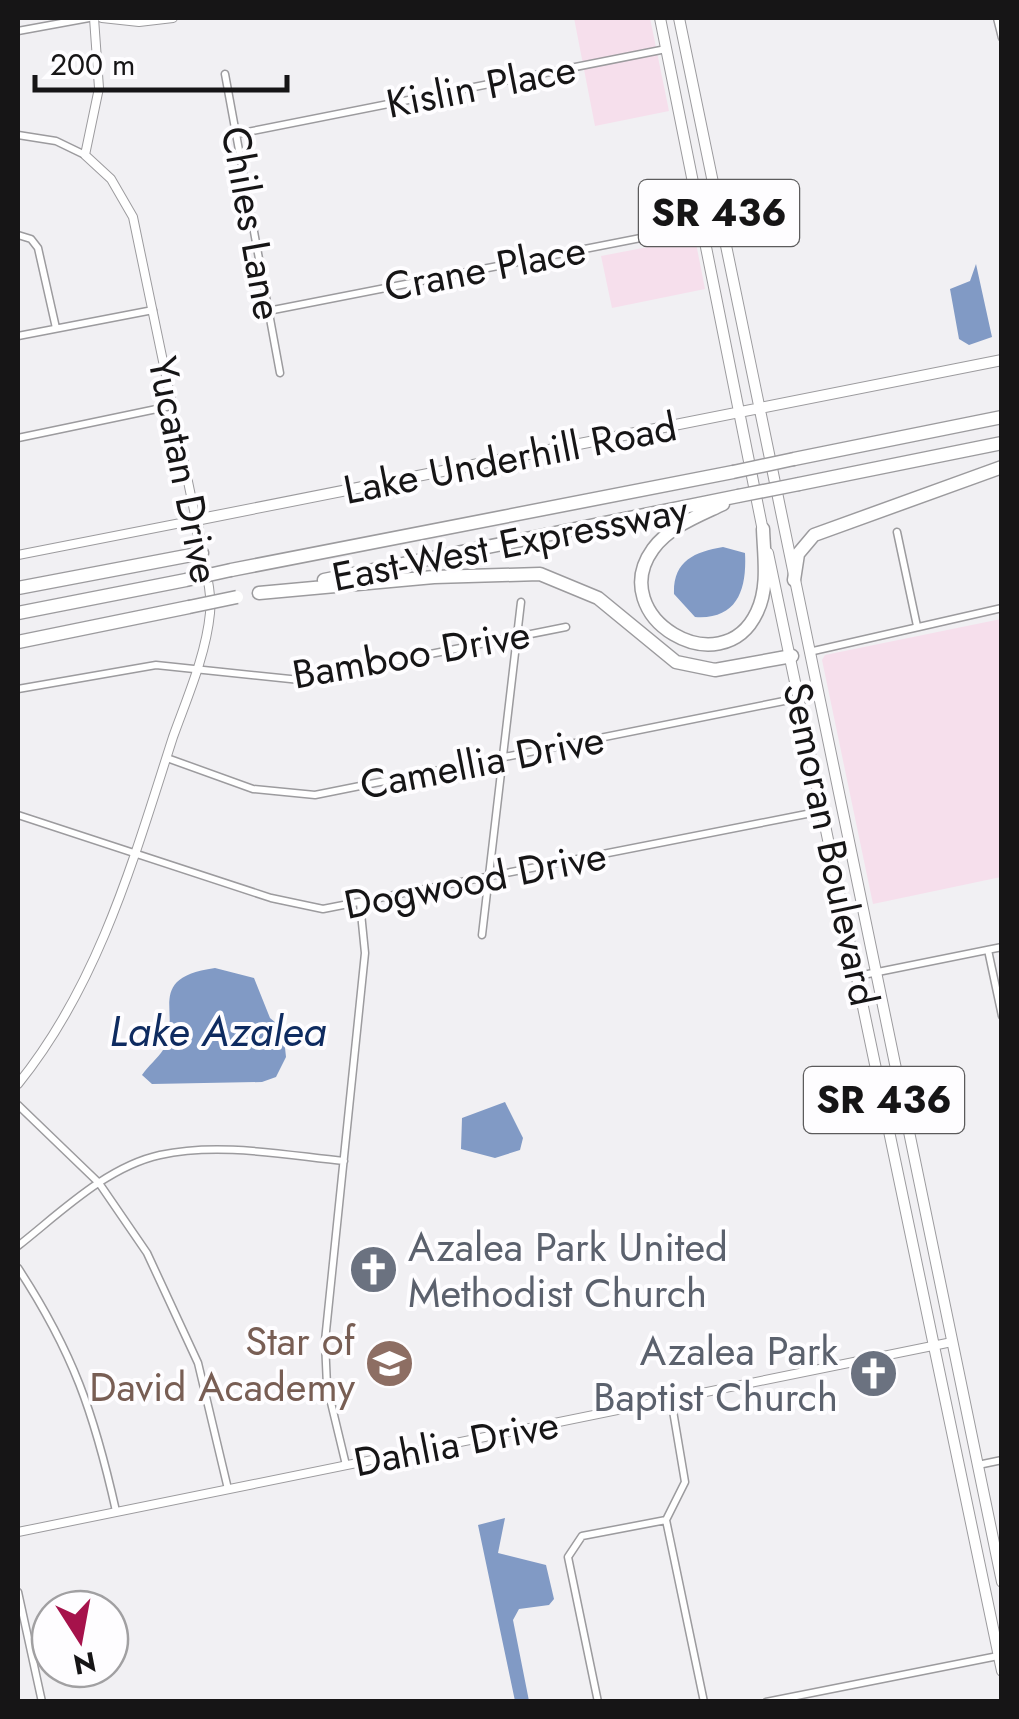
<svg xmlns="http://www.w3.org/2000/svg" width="1019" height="1719" font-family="Jost,sans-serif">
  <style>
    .commercial { fill: #f6dfec }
    .water { fill: #819ac5 }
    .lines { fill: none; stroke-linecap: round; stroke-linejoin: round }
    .minor-casing { stroke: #9c9b9e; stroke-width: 9 }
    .tertiary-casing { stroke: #9c9b9e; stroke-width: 10 }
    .primary-casing { stroke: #9c9b9e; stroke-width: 12 }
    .motorway-casing { stroke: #9c9b9e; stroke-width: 15 }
    .minor { stroke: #fff; stroke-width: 6 }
    .tertiary { stroke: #fff; stroke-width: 8 }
    .primary { stroke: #fff; stroke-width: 10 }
    .motorway { stroke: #fff; stroke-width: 12 }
    .motorway-bridge-casing { stroke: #9c9b9e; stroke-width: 15; stroke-linecap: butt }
    .motorway-bridge { stroke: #fff; stroke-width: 12 }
    .labels { text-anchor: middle; stroke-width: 8; stroke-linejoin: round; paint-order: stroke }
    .shield { fill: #fefdff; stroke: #5c5b5c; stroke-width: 2.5 }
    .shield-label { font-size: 38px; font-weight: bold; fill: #161516 }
    .street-label { font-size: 40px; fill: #161516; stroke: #fefdff }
    .worship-label { font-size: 40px; fill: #5b616d; stroke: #fefdff; text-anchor: start }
    .education-label { font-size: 40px; fill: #785e54; stroke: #fefdff; text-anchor: end }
    .water-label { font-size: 42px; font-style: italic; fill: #0e2b60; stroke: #fefdff }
  </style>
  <rect width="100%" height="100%" fill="#f1f0f3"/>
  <path class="commercial" d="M574,18H650L669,111L595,126Z
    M695,238L705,289L612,308L601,256Z
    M1001,619V877L873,904L822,660L825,655Z"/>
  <path class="water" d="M976,264L992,337L969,345L959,339L950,289L970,281Z
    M723,547L745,553C747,590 737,620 695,617L674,594C673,561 694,552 723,547Z
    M215,968L254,978L270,1018L283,1029L286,1057L276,1077L262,1082L152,1084L142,1075C148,1066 158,1058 163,1050C184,1016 142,978 215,968Z
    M505,1102L523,1138L520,1150L495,1158L461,1149L462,1118Z
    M505,1518L498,1553L546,1565L554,1599L549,1605L519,1609L513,1620L529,1701H515L478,1525Z"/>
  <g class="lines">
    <defs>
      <path id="minor" d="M997,18L1002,38
        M18,31L89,18
        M225,74L280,373
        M237,134L666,49
        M18,135L56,141L85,155
        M18,235L31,239L38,248L56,328
        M268,311L702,226
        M18,336L153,310
        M18,438L171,406
        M897,532L917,626
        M809,652L1002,608
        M18,689L156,665L300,680L566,627
        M167,758L253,789L315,795L799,698
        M18,815L271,898L323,909L822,811
        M482,935L521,602
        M988,950L1002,1016
        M858,976L1002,947
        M18,1105L99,1183L147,1253L198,1363L228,1489
        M18,1246C60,1213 106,1167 160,1155C219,1142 284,1155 344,1161
        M18,1268C73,1352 94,1413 116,1511
        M671,1399L685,1482L666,1520L704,1702
        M346,1465L327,1386L325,1341L365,953L360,903
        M978,1465L1002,1460
        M18,1592L42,1702
        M598,1702L568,1557L582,1536L666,1520
        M766,1702L998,1656"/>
      <path id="tertiary" d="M102,18L139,22L173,18
        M18,555L196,520L133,217L111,179L85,155L99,88L94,18
        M18,1084C99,984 134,858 173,737C187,698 206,655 210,613C212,593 206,572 202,553
        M18,1532L952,1342"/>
      <path id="primary" d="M660,18L764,536
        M679,18L1002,1582
        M202,553L196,520L1002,360
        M768,553L1002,1671"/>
      <path id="motorway" d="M794,459L1002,417
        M799,484L1002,443
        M723,504C698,516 670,526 653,549C604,617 722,687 757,612C769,587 764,557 763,529
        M231,570L733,472
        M324,580L738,496
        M794,580L798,554L814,535L1002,467
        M18,588L202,553
        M259,593L434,577L540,574L598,598L676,662L715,670L792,656
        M18,613L186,580
        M18,642L189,607"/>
    </defs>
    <use href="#minor" class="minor-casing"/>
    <use href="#tertiary" class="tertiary-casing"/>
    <use href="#primary" class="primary-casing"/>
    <use href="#motorway" class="motorway-casing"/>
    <use href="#minor" class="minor"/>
    <use href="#tertiary" class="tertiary"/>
    <use href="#primary" class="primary"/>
    <use href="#motorway" class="motorway"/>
    <defs>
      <path id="motorway-bridge" d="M733,472L794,459
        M738,496L799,484
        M186,580L231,570
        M189,607L237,597"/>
    </defs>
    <use href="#motorway-bridge" class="motorway-bridge-casing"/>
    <use href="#motorway-bridge" class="motorway-bridge"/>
  </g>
  <defs>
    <symbol id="church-disc" viewBox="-11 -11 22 22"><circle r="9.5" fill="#6b7280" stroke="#fefdff"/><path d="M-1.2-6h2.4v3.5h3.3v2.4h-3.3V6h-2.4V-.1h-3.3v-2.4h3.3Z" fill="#fff"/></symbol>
    <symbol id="school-disc" viewBox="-11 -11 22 22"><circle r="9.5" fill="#8d6e63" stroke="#fefdff"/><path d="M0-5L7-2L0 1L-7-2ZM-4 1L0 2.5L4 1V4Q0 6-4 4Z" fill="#fff"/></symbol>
  </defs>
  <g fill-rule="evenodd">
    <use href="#church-disc" x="346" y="1242" width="55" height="55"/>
    <use href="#school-disc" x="362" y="1336" width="55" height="55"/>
    <use href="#church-disc" x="846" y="1346" width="55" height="55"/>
  </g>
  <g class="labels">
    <g class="shield">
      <rect x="639" y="180" width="160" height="66" rx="8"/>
      <rect x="804" y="1067" width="160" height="66" rx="8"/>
    </g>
    <g class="shield-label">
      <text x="719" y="226">SR 436</text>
      <text x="884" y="1113">SR 436</text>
    </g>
    <g class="street-label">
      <text transform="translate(481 86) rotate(-11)" y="14">Kislin Place</text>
      <text transform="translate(252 223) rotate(80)" y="14">Chiles Lane</text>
      <text transform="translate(485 268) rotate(-11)" y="14">Crane Place</text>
      <text transform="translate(510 458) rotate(-11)" y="14">Lake Underhill Road</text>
      <text transform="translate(184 470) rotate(79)" y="14">Yucatan Drive</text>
      <text transform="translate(510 543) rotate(-11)" y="14">East-West Expressway</text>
      <text transform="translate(411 654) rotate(-10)" y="14">Bamboo Drive</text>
      <text transform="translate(482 762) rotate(-11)" y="14">Camellia Drive</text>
      <text transform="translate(831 844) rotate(78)" y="14">Semoran Boulevard</text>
      <text transform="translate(475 880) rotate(-11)" y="14">Dogwood Drive</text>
      <text transform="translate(456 1443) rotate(-11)" y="14">Dahlia Drive</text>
    </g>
    <g class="worship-label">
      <text x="408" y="1261">Azalea Park United<tspan x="408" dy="46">Methodist Church</tspan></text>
      <text x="838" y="1365" text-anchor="end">Azalea Park<tspan x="838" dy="46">Baptist Church</tspan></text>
    </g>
    <g class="education-label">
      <text x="355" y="1355">Star of<tspan x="355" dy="46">David Academy</tspan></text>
    </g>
    <g class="water-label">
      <text x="218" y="1046">Lake Azalea</text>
    </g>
  </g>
  <rect width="1019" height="1719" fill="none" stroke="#161516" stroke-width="40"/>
  <g transform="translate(80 1639) rotate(169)"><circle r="48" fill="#fefdff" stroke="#a1a0a2" stroke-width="2.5"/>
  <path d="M0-8L18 38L0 25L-18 38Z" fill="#a6124b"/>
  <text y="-15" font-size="28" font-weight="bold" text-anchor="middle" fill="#161516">N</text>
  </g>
  <path d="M35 75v15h252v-15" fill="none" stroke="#161516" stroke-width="5"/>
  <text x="50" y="75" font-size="30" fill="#161516" stroke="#fefdff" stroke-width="8" paint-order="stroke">200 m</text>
</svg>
